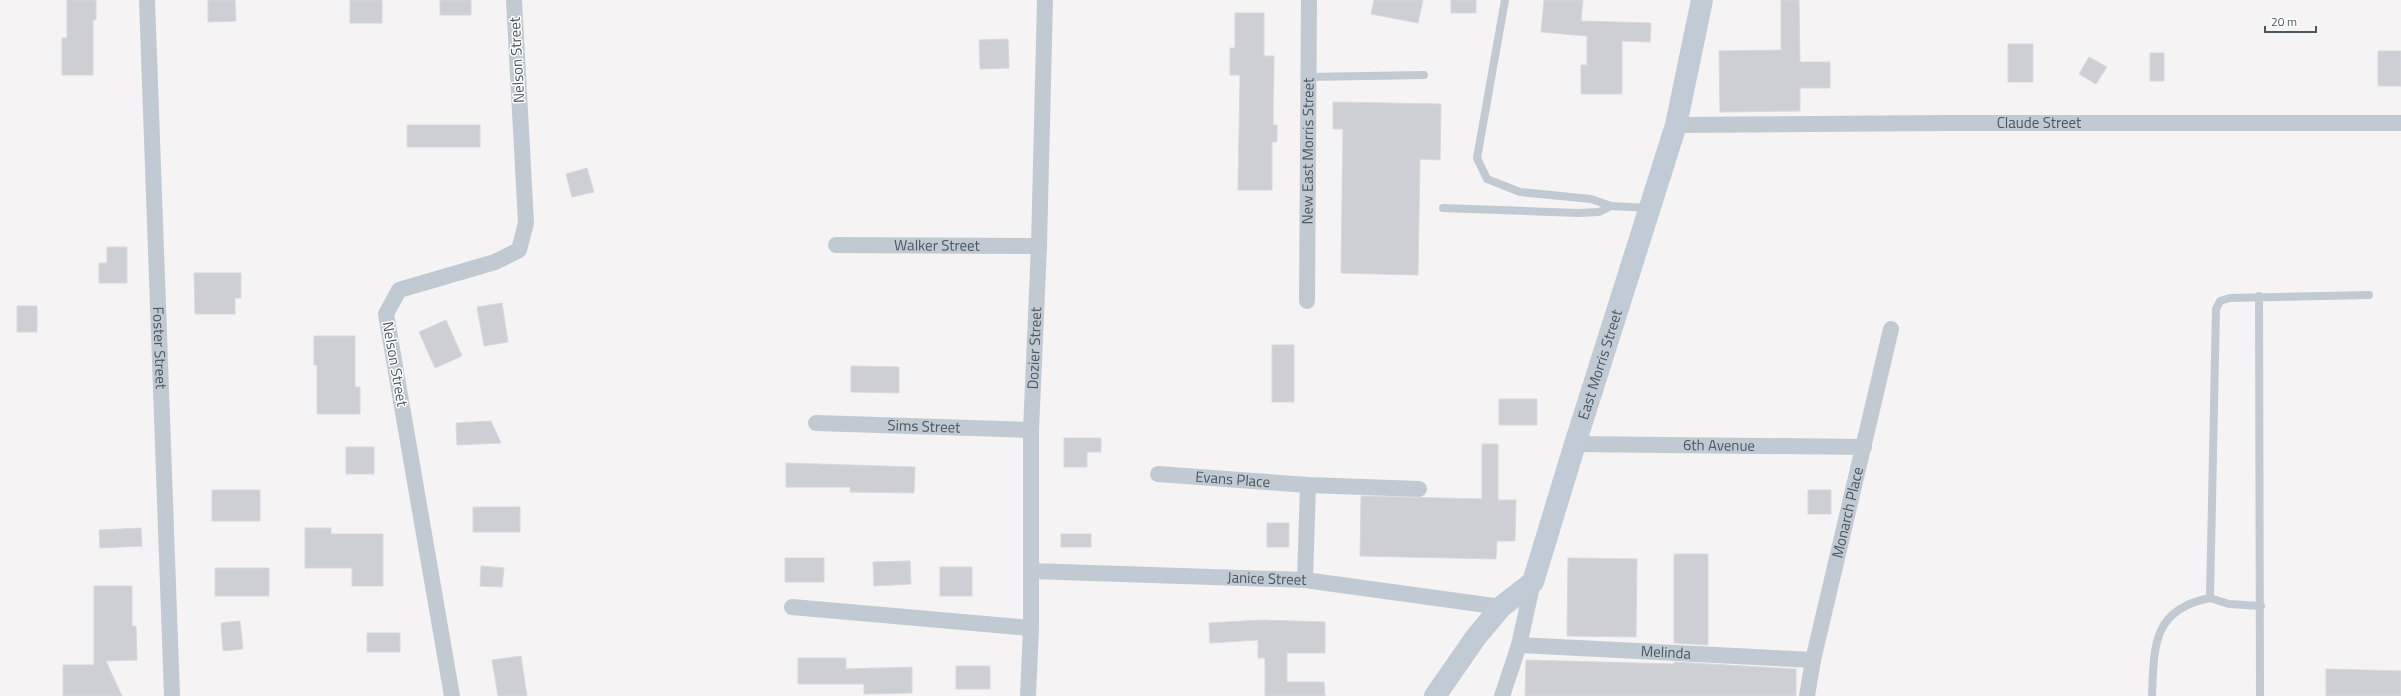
<svg xmlns="http://www.w3.org/2000/svg" width="2401" height="696" font-family="'Titillium Web',sans-serif">
  <style>
    .building { fill: #cdcfd5; stroke: #d7d9de }
    .lines { fill: none; stroke-linecap: round; stroke-linejoin: round }
    .lane { stroke: #c1cad2; stroke-width: 8 }
    .street { stroke: #c1cad2; stroke-width: 16 }
    .secondary { stroke: #c1cbd6; stroke-width: 22 }
    .labels { text-anchor: middle; stroke-width: 3; stroke-linejoin: round; paint-order: stroke }
    .street-label { font-size: 15px; fill: #4a5661; stroke: #fff }
  </style>
  <rect width="100%" height="100%" fill="#f5f3f3"/>
  <path class="building" d="M67,0H96V20H93V75H62V38H67Z
    M208,0H235L236,21L208,22Z
    M350,0H382V23H350Z
    M440,0H471V15H440Z
    M1374,0H1423L1418,23L1371,14Z
    M1451,0H1476V13H1451Z
    M1544,0H1583L1581,21L1651,23L1650,42L1622,41V94H1581V65H1587V36L1541,32Z
    M1781,0H1799L1800,62H1830V88H1800V111L1720,112L1719,51L1781,50Z
    M1235,13H1264V56H1274L1273,125H1277V142H1272V190H1238L1240,75H1230V48H1235Z
    M1008,39L1009,68L980,69L979,40Z
    M2008,44H2033V82H2008Z
    M2378,51H2401V86H2378Z
    M2150,53H2164V81H2150Z
    M2089,57L2107,67L2096,84L2079,74Z
    M1333,102L1441,104L1440,160L1420,159L1418,275L1341,273L1343,129H1333Z
    M407,125H480V147H407Z
    M587,168L594,192L572,197L566,174Z
    M107,247H127V283H99V263H107Z
    M194,273H241V298H235V314H195Z
    M502,303L508,342L484,346L477,307Z
    M17,306H37V332H17Z
    M446,320L462,356L435,368L419,332Z
    M314,336H355V387H360V414H317V365H314Z
    M1272,345H1294V402H1272Z
    M851,366L899,367V393L851,392Z
    M1499,399H1537V425H1499Z
    M491,421L501,443L457,445L456,423Z
    M1064,438H1101V452H1087V467H1064Z
    M1482,444H1498V500H1516L1515,541H1497L1496,559L1360,556L1361,496L1482,499Z
    M346,447H374V474H346Z
    M786,463L915,467L914,493L850,492V487H786Z
    M212,490H260V521H212Z
    M1808,490H1831V514H1808Z
    M473,507H520V532H473Z
    M1267,523H1289V547H1267Z
    M141,528L142,546L100,548L99,530Z
    M305,528H331V534H383V586H352V568H305Z
    M1061,534H1091V547H1061Z
    M1674,554H1708V645L1674,643Z
    M785,558H824V582H785Z
    M1568,558L1637,559L1636,637L1567,636Z
    M910,561L911,584L874,586L873,562Z
    M481,566L504,568L502,587L480,586Z
    M940,567H972V596H940Z
    M215,568H269V596H215Z
    M94,586H132V626H136L137,660L106,661L122,696H63V665H94Z
    M1262,620L1325,622V653H1287V682H1324L1325,696H1265V658H1258V640L1210,643L1209,623Z
    M240,621L243,649L223,651L221,623Z
    M367,633H400V652H367Z
    M521,656L527,696H498L492,660Z
    M798,658H846V669L912,667V693L864,694V684H798Z
    M1526,660L1674,664V662L1796,669V696H1525Z
    M956,666H990V689H956Z
    M2326,669L2401,671V696H2326Z"/>
  <g class="lines">
    <path class="lane" d="M1505,0L1477,158L1487,179L1520,192L1591,199L1611,206L1649,208
      M1308,77L1424,75
      M1443,208L1578,213L1599,212L1611,206
      M2259,296L2260,696
      M2261,606L2229,604L2210,598L2216,309L2220,301L2230,298L2369,295
      M2152,696C2154,647 2152,609 2210,598"/>
    <g class="street">
      <path id="s1" d="M147,0L172,696"/>
      <path id="s2" d="M1676,125L1948,123H2401"/>
      <path id="s3" d="M836,245L1039,246"/>
      <path id="s4" d="M1307,301L1309,0"/>
      <path id="s5" d="M816,423L1031,430"/>
      <path id="s6" d="M1575,444L1864,447"/>
      <path id="s7" d="M1158,474L1308,485L1419,489"/>
      <path id="s8" d="M1031,571L1305,580L1501,607"/>
      <path d="M1305,580L1308,485"/>
      <path d="M792,607L1031,628"/>
      <path id="s9" d="M1519,645L1813,660"/>
      <path d="M452,696L386,314L399,290L495,262L519,250L526,223L514,0"/>
      <path id="s10" d="M1028,696L1031,628V430L1039,246L1045,0"/>
      <path d="M1502,696L1519,645L1533,582"/>
      <path id="s11" d="M1807,696L1813,660L1891,329"/>
    </g>
    <path class="secondary" id="s12" d="M1435,696L1476,637L1501,607L1533,582L1575,444L1676,125L1702,0"/>
  </g>
  <g class="labels">
    <g class="street-label">
      <text transform="translate(517 60) rotate(-93)" y="5">Nelson Street</text>
      <text dy="5" stroke="none"><textPath href="#s2" startOffset="363">Claude Street</textPath></text>
      <text dy="5" stroke="none"><textPath href="#s4" startOffset="150">New East Morris Street</textPath></text>
      <text dy="5" stroke="none"><textPath href="#s3" startOffset="101">Walker Street</textPath></text>
      <text dy="5" stroke="none"><textPath href="#s1" startOffset="348">Foster Street</textPath></text>
      <text dy="5" stroke="none"><textPath href="#s10" startOffset="348">Dozier Street</textPath></text>
      <text transform="translate(395 364) rotate(80)" y="5">Nelson Street</text>
      <text dy="5" stroke="none"><textPath href="#s12" startOffset="379">East Morris Street</textPath></text>
      <text dy="5" stroke="none"><textPath href="#s5" startOffset="108">Sims Street</textPath></text>
      <text dy="5" stroke="none"><textPath href="#s6" startOffset="144">6th Avenue</textPath></text>
      <text dy="5" stroke="none"><textPath href="#s7" startOffset="75">Evans Place</textPath></text>
      <text dy="5" stroke="none"><textPath href="#s11" startOffset="188">Monarch Place</textPath></text>
      <text dy="5" stroke="none"><textPath href="#s8" startOffset="236">Janice Street</textPath></text>
      <text dy="5" stroke="none"><textPath href="#s9" startOffset="147">Melinda</textPath></text>
    </g>
  </g>
  <path d="M2265 26v6h51v-6" fill="none" stroke="#4a5661" stroke-width="2"/>
  <text x="2271" y="26" font-size="12" fill="#4a5661" stroke="#ffffff" stroke-width="3" paint-order="stroke">20 m</text>
</svg>
